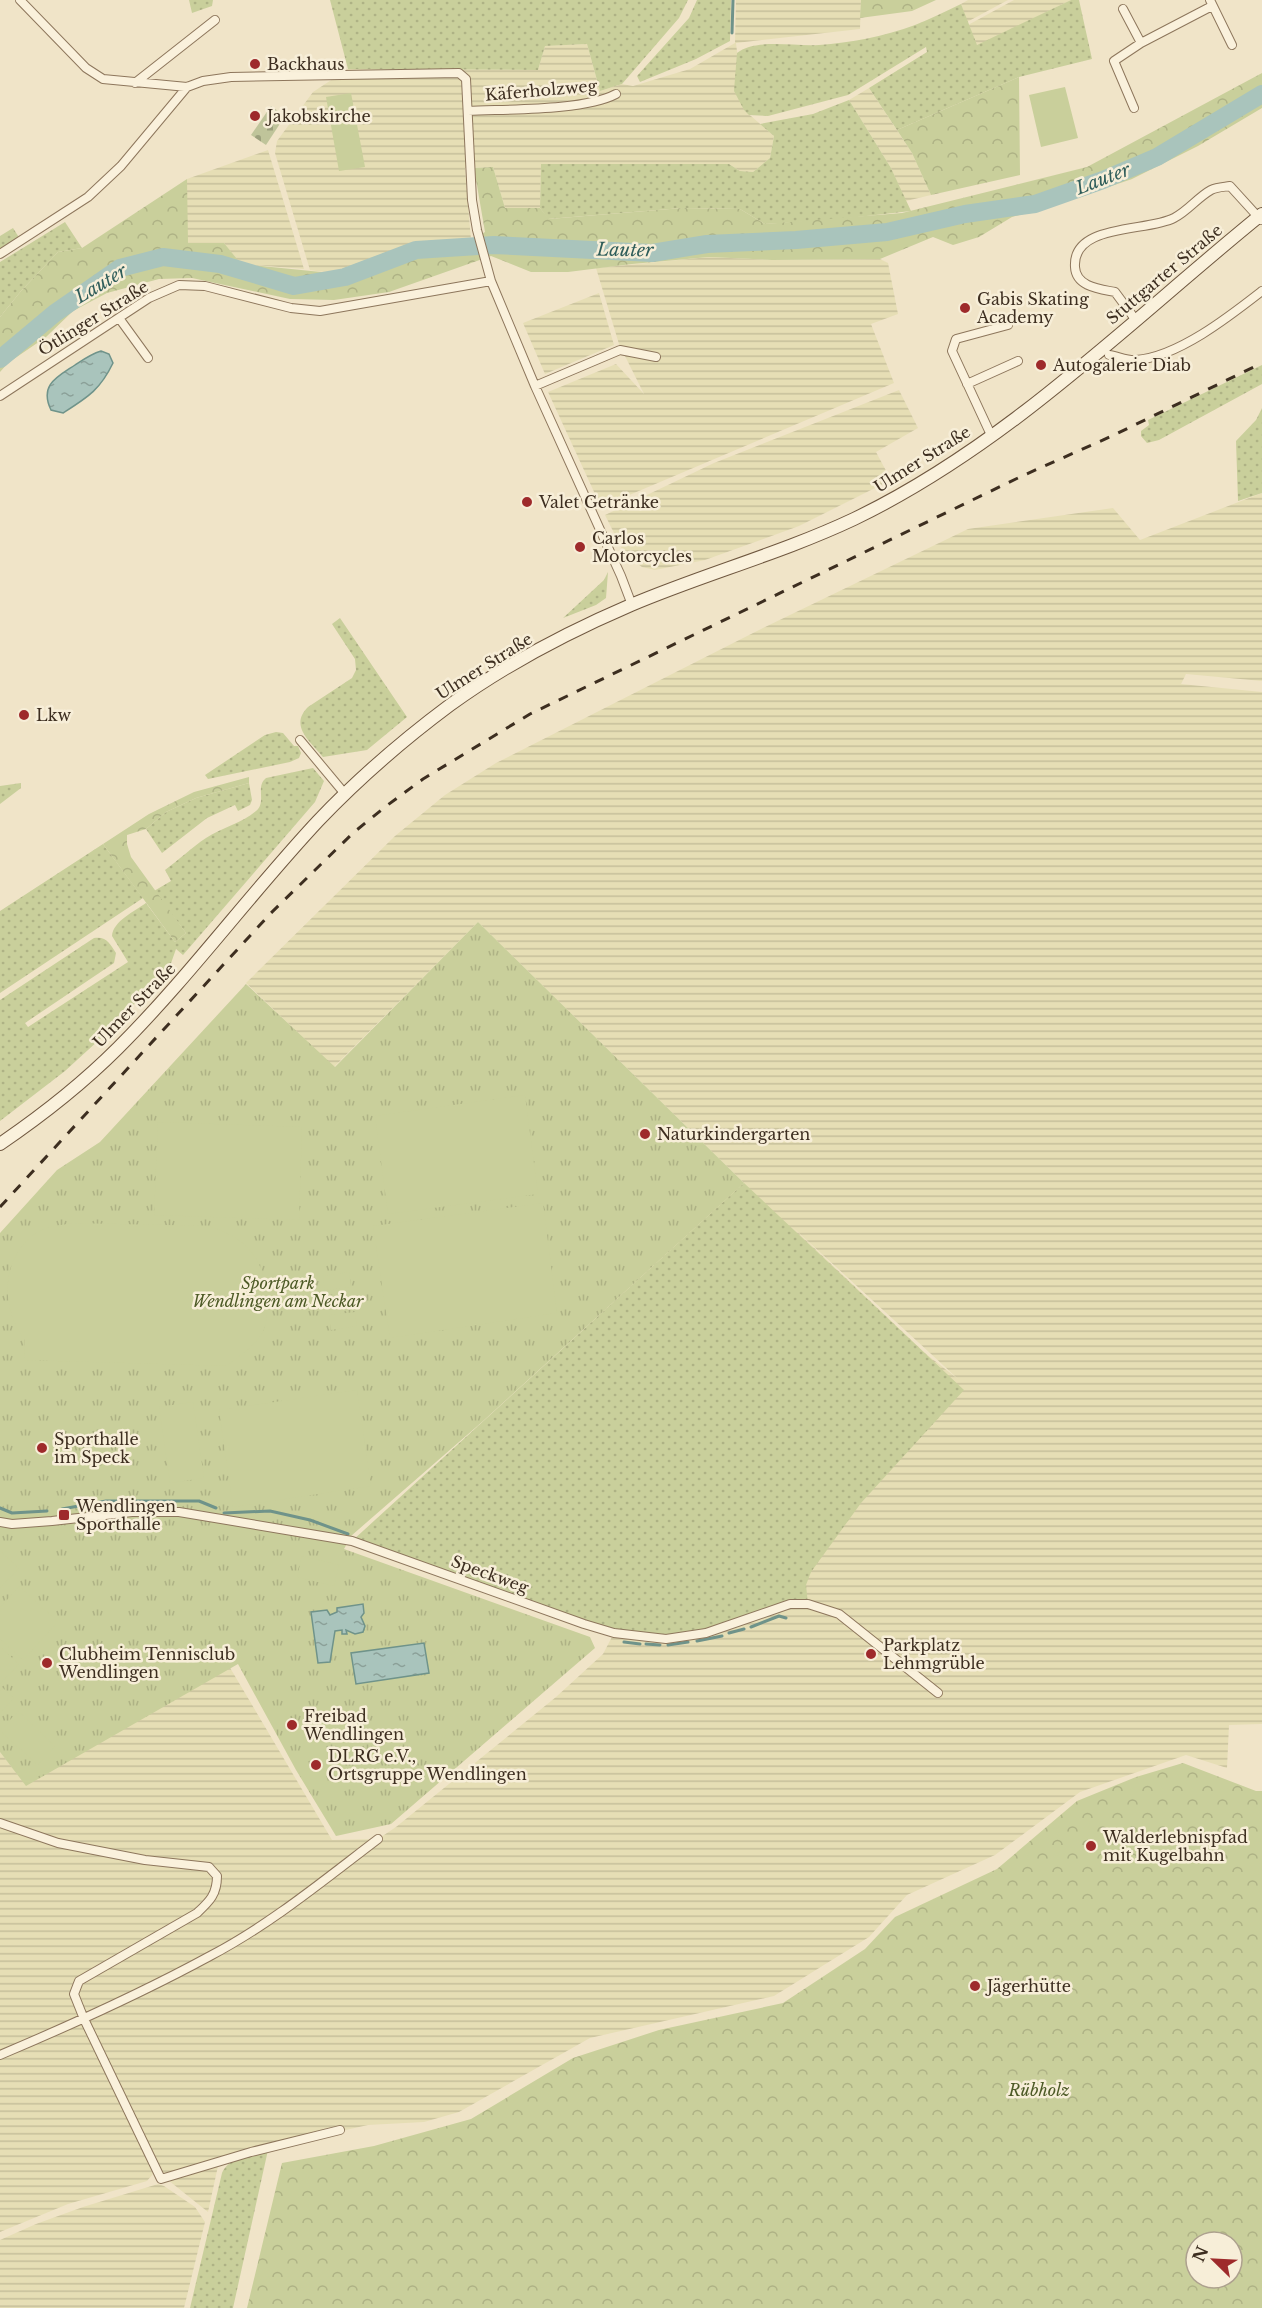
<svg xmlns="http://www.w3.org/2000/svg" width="1262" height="2308" font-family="'Libre Baskerville',serif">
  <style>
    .farmland { fill: url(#farmland-rules); fill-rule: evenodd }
    .grass { fill: url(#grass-dots) }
    .forest { fill: url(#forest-crowns); fill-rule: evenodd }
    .cemetery { fill: url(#cemetery-stones) }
    .park { fill: url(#park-tufts) }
    .pitch { fill: #c9cf9b }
    .water { fill: url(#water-ripples); stroke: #6f938a; stroke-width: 1.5 }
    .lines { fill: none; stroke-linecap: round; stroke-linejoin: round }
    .stream { stroke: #6f938a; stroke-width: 3 }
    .river { stroke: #a9c4bc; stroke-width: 18 }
    .street-casing { stroke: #8d765c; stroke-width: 10 }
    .secondary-casing { stroke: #6f573f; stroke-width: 14 }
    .street { stroke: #faf1dc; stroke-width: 8 }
    .secondary { stroke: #faf1dc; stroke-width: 12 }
    .rail { stroke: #3d2e20; stroke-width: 3; stroke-dasharray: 10 10; stroke-linecap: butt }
    .poi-dot { fill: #9e2a2b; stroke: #f7eed8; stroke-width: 2 }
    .labels { text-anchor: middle; stroke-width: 5; stroke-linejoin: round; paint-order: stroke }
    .poi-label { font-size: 16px; fill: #3d2e20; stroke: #f7eed8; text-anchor: start }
    .street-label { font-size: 16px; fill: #3d2e20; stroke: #f7eed8 }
    .park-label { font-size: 16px; font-style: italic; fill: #4d5a26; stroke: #f7eed8 }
    .water-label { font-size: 18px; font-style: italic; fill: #2f5d5a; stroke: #f7eed8 }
  </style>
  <defs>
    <pattern id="farmland-rules" width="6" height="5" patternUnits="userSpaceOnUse" patternTransform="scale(1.5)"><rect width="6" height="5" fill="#e6deb5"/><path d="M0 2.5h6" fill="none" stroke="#c6bf9b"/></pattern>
    <pattern id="grass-dots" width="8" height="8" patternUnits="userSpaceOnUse" patternTransform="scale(1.5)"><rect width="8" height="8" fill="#c9cf9b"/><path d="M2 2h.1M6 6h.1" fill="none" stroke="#aeb285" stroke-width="1.8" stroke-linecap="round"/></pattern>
    <pattern id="forest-crowns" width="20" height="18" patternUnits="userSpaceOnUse" patternTransform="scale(1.5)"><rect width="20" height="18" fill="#c9cf9b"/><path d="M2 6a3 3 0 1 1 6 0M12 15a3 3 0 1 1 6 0" fill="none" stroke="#aeb285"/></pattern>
    <pattern id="cemetery-stones" width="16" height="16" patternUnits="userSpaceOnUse" patternTransform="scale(1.5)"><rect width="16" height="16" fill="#bfc49a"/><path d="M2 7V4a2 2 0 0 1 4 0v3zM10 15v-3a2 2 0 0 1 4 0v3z" fill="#9ca07d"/></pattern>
    <pattern id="park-tufts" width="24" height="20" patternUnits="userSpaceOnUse" patternTransform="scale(1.5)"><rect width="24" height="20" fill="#c9cf9b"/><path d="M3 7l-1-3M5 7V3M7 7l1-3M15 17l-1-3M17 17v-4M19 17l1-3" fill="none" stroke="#aeb285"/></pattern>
    <pattern id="water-ripples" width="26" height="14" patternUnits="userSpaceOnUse" patternTransform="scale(1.5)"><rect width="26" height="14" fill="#a9c4bc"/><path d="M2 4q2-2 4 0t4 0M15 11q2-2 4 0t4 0" fill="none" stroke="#8ba098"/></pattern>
  </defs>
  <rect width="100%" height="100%" fill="#f0e4c8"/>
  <path class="farmland" d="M736,0H861L860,29L736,43L744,110L774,136L770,158L753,172L740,171L729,164H541L540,208H505L493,167L465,168L471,240L392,250L331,273L310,270L275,153L277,141L313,92L348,69L538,70L545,46L587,44L600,91L622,84L633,86L690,69L735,43Z
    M968,0H1008L967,22L961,4Z
    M1014,0H1071L977,46L968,25Z
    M869,88L912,153L931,195L906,201L891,168L849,100Z
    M268,150L304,269L240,264L224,243H187V179Z
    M709,257L772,260L880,259L888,263L898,314L871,324L894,383L601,507L548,392L616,364L644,394L619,344L596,268Z
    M599,293L614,345L545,374L523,323Z
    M899,390L918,428L876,452L891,480L799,526L705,560L655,570L642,567L625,555L605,515L714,463Z
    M1262,493V681L1186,674L1181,684L1262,692V1724L1229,1725L1227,1768L1186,1755L1080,1792L995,1855L907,1895L869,1937L774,1996L590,2038L459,2112L424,2122L368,2125L279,2145L161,2179L84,2019L0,2055V1752L26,1785L229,1666L332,1840L378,1839L396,1827L556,1697L603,1654L614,1633L584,1329L743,1182L478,922L334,1067L246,983L395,836L445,795L496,763L757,631L968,529L1113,508L1140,540ZM788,1223L930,1353L958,1379L926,1354Z
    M81,2024L84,2026L154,2170L153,2174L147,2181L68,2204L0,2232V2058Z
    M218,2166L208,2212L168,2180Z
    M158,2184L164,2186L195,2207L205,2222L184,2308H0V2240L36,2224L83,2207Z"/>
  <path class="grass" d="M189,0H213L212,6L192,13Z
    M330,0H688L679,18L622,84L600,91L587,44L545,46L538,70L348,69Z
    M697,0H731L730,41L696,59L640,82L637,76L689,18Z
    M1071,0H1079L1092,59L1019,77L897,130L869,88L927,52L926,47L848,95L768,116L749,115L744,110L734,91L737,53C755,38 796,47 819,45C850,43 885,36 915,25C930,19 946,11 961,4L977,45Z
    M849,100L891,168L911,211L831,220L765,224L740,209L682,208L548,219L540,208L541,164H729L740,171L753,172L770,158L774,136L760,124L813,114Z
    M65,222L82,248L58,252L21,291L0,317V262Z
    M13,228L20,239L0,251V236Z
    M1262,365V384L1159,440L1147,443L1141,436V431L1149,425L1148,420Z
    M1262,408V493L1238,501L1236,441L1256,420Z
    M608,572L606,598L596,605L563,618L604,580Z
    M340,618L407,717L367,750L323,757C310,741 289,726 308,707L352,678L356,670L355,659L332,624Z
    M276,732L283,733L294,746H298L301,753L299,758L290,762L208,779L205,775L265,735Z
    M313,768L324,781L315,802L183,955L176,949L170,966L111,1029L65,1071L0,1121V1000L94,938C107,936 110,944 116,953L114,963L25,1023L28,1027L128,962L112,936C113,921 135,911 146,903L175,942L186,933L154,891L171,881L165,870C179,860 192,847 206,838C221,828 242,823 256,811C267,802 255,787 266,778Z
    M21,783V788L0,804V786Z
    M249,783L252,800L250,805L238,811L235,805L207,818L162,853L146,829L166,812L196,798Z
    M103,844L143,898L0,993V911Z
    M744,1183L964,1390L861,1503L811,1572L806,1585L808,1604H790L706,1633L666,1639L614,1633L352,1541Z
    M268,2150L233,2308H190L222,2173C230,2156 252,2155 268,2150Z"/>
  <path class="forest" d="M861,0H936L912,11L860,18Z
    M1262,73V108L1198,146L1132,179L1062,203L1012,217L979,237L953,245L933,237L880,259L772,260L709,257L632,264L568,272H531L491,256L389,292L334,300L290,299L192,278L159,279L107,293L73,311L46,337L8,363L0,372V317L21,291L58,252L82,248L187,179L188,243H224L241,264L331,273L392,250L471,240L485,232L474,168L493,167L505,208H540L549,219L682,208L740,209L765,224L902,213L1087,167Z
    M1019,77L1020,175L931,195L912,153L897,130Z
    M249,777V783L196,798L166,812L146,829L127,835V844L131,857L186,933L175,942L103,844L149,814L194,792Z
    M1183,1763L1256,1791H1262V2308H247L282,2163L374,2146L471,2119L573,2058L659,2030L783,2003L865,1949L895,1917L997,1869L1077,1801L1136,1777ZM1196,2242H1232V2278H1196Z"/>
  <path class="cemetery" d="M271,106L285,116L266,145L251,135Z"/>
  <path class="park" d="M478,922L744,1183L482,1422L351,1536L344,1549L590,1637L595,1648L391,1824L336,1836L296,1770L238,1664L26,1786L0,1752V1233L57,1170L100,1142L246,984L335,1067Z"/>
  <path class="pitch" d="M1065,87L1078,138L1041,147L1029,95Z
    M351,93L365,167L339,171L326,97Z
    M525,1095L538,1194L388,1214L375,1116Z
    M158,1122L302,1127L299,1220L154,1215Z
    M543,1203L557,1313L390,1338L373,1226Z
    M73,1223L208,1226C251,1238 268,1265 267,1308C266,1318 267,1327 261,1335C254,1347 237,1357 227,1366L24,1360L25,1340C0,1308 0,1256 38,1232C48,1226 61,1225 73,1223Z
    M349,1272L351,1287L325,1290L323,1276Z
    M352,1292L354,1307L328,1310L326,1296Z
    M355,1312L357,1326L331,1330L329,1315Z
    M357,1390L371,1486L233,1507L219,1410Z
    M193,1402L204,1478L170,1483L159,1407Z
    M0,1551L19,1568L0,1588Z
    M302,1556L339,1565L334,1586L297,1577Z
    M19,1586L58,1622L23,1660L0,1639V1608Z
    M0,1647L19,1664L0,1684Z
    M3,1688L14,1698L0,1713V1692Z
    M18,1711L55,1746L38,1765L0,1731Z"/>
  <path class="water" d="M101,351L109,354L113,363C100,390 88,397 63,413L51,410C39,385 57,377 75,365C84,359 91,354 101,351Z
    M363,1604L364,1613L361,1617L365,1626L363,1632L355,1634L346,1630L347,1634H342V1630L335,1631L330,1662L318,1663L311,1612L327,1610L330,1615L337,1612V1608Z
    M424,1643L429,1673L356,1684L351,1653Z"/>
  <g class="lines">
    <path class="stream" d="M732,33L733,0
      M0,1508L12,1513L47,1511
      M62,1509L106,1501H199L216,1508
      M224,1513L270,1511L310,1520L348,1534
      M751,1627L779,1616L786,1618
      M729,1633L744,1629
      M697,1641L722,1636
      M624,1642L640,1644
      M646,1644L660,1645
      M668,1645L688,1642"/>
    <path class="river" d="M0,359L55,313L120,268L163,257L220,264L294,286L345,277L416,250L494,245L652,253L707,244L796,240L887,232L965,214L1035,204L1103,180L1157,157L1262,94"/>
    <defs>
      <path id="street" d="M20,0L86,68L103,79L187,87L203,81L231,77L459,73L466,79L472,200L477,230L491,281L535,386L621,576L632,605
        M1210,0L1232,45
        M1123,9L1141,43
        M135,83L215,20
        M1134,108L1114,61L1141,43L1212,6
        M468,111C506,109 584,111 616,94
        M0,254L88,197L121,166L187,87
        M119,318L148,358
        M1135,319L1115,292C1100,289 1076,287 1075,267C1072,223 1148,232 1174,218C1188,211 1198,197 1211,190C1217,187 1224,187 1230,186L1261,220
        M1109,355C1117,356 1128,361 1136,360C1178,357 1230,316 1262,291
        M967,384L1018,361
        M535,386L620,350L656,357
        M0,396L149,298L179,285L205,286L291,308L320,311L491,281
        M991,435L952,351L956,339L1008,325
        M300,740L345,794
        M0,1522L12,1524L52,1521L132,1512H179L352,1541L584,1624L614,1633L666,1639L706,1633L790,1604H808L839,1614L938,1693
        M0,1823L58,1843L145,1860L209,1867L217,1876C217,1894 210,1901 197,1913L79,1981L74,1994L84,2019L161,2179L251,2152L340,2130
        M0,2055C71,2025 142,1993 210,1956C271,1924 324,1880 378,1839"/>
      <path id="secondary" d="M0,1144C41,1116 82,1084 118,1048C189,977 249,895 318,821C358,779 403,740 450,705C505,665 568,632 631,605C704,574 782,553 854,519C1008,445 1131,320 1262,214"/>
    </defs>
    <use href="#street" class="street-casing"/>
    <use href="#secondary" class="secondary-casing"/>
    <use href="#street" class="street"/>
    <use href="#secondary" class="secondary"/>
    <path class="rail" d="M0,1207L271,913L353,833L385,807L423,779L530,714L1022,476L1112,436L1262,363"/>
  </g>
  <g class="poi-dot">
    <circle cx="255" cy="64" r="6"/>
    <circle cx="255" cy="116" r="6"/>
    <circle cx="965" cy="308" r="6"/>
    <circle cx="1041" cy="365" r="6"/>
    <circle cx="527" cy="502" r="6"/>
    <circle cx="580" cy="547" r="6"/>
    <circle cx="24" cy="715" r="6"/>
    <circle cx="645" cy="1134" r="6"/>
    <circle cx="42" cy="1448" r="6"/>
    <rect x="58" y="1509" width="12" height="12" rx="3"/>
    <circle cx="871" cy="1654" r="6"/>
    <circle cx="47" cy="1663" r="6"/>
    <circle cx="292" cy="1725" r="6"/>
    <circle cx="316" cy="1765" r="6"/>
    <circle cx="1091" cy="1846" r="6"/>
    <circle cx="975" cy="1986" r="6"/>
  </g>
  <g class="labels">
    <g class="poi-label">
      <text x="267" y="70">Backhaus</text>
      <text x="267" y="122">Jakobskirche</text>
      <text x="977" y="305">Gabis Skating<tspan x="977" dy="18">Academy</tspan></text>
      <text x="1053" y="371">Autogalerie Diab</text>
      <text x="539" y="508">Valet Getränke</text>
      <text x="592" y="544">Carlos<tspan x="592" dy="18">Motorcycles</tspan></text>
      <text x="36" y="721">Lkw</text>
      <text x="657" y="1140">Naturkindergarten</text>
      <text x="54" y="1445">Sporthalle<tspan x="54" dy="18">im Speck</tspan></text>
      <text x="76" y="1512">Wendlingen<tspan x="76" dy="18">Sporthalle</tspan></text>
      <text x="883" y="1651">Parkplatz<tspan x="883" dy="18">Lehmgrüble</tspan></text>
      <text x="59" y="1660">Clubheim Tennisclub<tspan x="59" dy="18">Wendlingen</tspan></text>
      <text x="304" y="1722">Freibad<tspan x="304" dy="18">Wendlingen</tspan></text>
      <text x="328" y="1762">DLRG e.V.,<tspan x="328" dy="18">Ortsgruppe Wendlingen</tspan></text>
      <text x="1103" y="1843">Walderlebnispfad<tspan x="1103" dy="18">mit Kugelbahn</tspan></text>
      <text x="987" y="1992">Jägerhütte</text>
    </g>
    <g class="street-label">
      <text transform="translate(541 90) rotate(-5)" y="6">Käferholzweg</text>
      <text transform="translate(1164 274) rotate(-40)" y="6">Stuttgarter Straße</text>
      <text transform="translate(93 318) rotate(-32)" y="6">Ötlinger Straße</text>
      <text transform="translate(922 459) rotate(-32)" y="6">Ulmer Straße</text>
      <text transform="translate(484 666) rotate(-32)" y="6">Ulmer Straße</text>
      <text transform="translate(134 1005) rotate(-46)" y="6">Ulmer Straße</text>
      <text transform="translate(490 1574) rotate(20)" y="6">Speckweg</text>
    </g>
    <g class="park-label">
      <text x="278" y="1289">Sportpark<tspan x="278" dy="18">Wendlingen am Neckar</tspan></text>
      <text x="1039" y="2096">Rübholz</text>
    </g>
    <g class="water-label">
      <text transform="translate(1103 179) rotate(-21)" y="6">Lauter</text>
      <text transform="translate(625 250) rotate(1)" y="6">Lauter</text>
      <text transform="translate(101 284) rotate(-31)" y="6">Lauter</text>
    </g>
  </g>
  <g transform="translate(1214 2260) rotate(294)"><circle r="28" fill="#f7eed8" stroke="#ada18e" stroke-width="1.5"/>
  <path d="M0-4.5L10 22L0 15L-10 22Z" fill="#9e2a2b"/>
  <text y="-9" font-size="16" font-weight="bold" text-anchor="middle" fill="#3d2e20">N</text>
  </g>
</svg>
